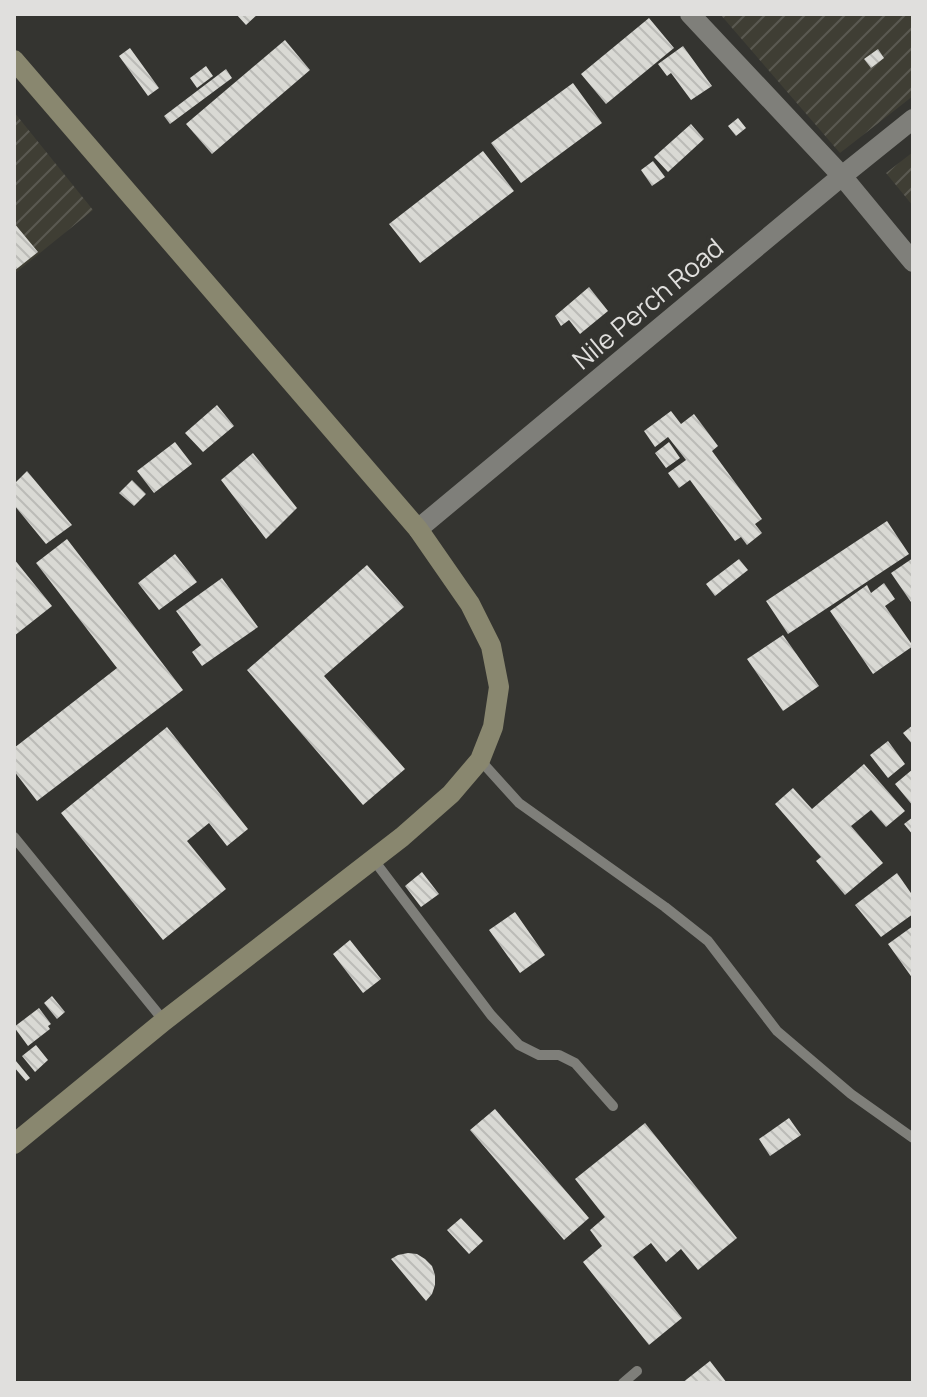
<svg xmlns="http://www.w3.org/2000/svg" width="927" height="1397" font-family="Manrope,sans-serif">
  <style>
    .industrial { fill: url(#industrial-furrows) }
    .building { fill: url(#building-back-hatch) }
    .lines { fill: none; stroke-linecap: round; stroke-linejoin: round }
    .lane { stroke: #7f7f7a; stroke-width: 10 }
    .street { stroke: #7f7f7a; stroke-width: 20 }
    .secondary { stroke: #89876f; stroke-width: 20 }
    .labels { text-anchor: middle; stroke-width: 8; stroke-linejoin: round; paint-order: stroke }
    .street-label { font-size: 26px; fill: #e0dfdd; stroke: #343430 }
  </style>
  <defs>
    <pattern id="industrial-furrows" width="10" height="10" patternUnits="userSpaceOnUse" patternTransform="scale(2)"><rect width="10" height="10" fill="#3f3e34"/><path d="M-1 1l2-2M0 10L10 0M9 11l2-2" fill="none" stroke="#5a5951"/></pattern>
    <pattern id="building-back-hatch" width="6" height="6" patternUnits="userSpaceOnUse" patternTransform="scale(2)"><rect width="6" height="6" fill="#d9d9d4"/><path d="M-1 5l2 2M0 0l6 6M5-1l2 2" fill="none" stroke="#bbbbb7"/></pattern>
  </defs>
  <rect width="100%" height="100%" fill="#343430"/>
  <path class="industrial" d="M720,14H913V96L840,153Z
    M14,112L93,210L14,274Z
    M913,152V206L886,173Z"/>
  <path class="building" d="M236,14H258L246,25Z
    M649,18L674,48L606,104L581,74Z
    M285,40L310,70L212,154L186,124Z
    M683,46L712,86L691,100L671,73L667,76L658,64Z
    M130,48L159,88L148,96L119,56Z
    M878,49L884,58L871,68L864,59Z
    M206,66L213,76L197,88L190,78Z
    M226,69L232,78L170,124L164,116Z
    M573,83L602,123L521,183L491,143Z
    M738,118L746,128L736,136L728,126Z
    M691,124L704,139L668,172L654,157Z
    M483,151L514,191L420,263L389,224Z
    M653,161L665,177L652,186L641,170Z
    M14,223L38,252L14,271Z
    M589,287L608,311L580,334L569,320L561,326L555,316Z
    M217,405L234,426L203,452L185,433Z
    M671,411L681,424L694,414L718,446L712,451L762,519L755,524L762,533L747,545L741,537L735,541L690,480L679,488L668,473L686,460L668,437L655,447L644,431Z
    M175,442L192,464L154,493L137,471Z
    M669,442L680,458L666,468L655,453Z
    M253,453L297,508L266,539L221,480Z
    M27,471L72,525L46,544L14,505V484Z
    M132,480L146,494L134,506L119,493Z
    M887,521L909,554L788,634L766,601Z
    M67,539L183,690L37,801L14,771V748L117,668L36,563Z
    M175,554L197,582L159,610L138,583Z
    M913,558V605L891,573Z
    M14,559L52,606L14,636Z
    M739,559L748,570L715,596L706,584Z
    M367,565L404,607L324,676L405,769L363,805L247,670Z
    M222,578L258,627L202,666L192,652L201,645L176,611Z
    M884,583L895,599L885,606L913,646L873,674L830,611L867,585L871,593Z
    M783,635L819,686L783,711L747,659Z
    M913,725V745L903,733Z
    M167,727L248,829L227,846L209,823L187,841L226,889L163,940L61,813Z
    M888,741L905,764L888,778L870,755Z
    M864,764L905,811L886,827L871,810L851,826L883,863L845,895L816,861L821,857L775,804L793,788L812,809Z
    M913,769V806L895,784Z
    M913,817V835L904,824Z
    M422,872L439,894L421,907L405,886Z
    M897,873L913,896V914L881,937L855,905Z
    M515,912L545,955L520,973L489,930Z
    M913,926V979L888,944Z
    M350,940L381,979L363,993L333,954Z
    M52,996L65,1012L57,1019L44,1003Z
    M39,1008L51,1024L48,1026L50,1029L28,1046L14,1027Z
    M36,1045L48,1060L35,1072L22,1056Z
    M16,1061L30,1078L26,1081L14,1067V1062Z
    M495,1109L589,1218L564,1240L470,1130Z
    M789,1118L801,1135L770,1156L759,1139Z
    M645,1123L737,1238L698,1270L681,1249L666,1262L651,1243L633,1257L682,1318L649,1345L583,1262L602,1246L590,1230L605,1217L575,1179Z
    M461,1218L483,1241L469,1254L447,1230Z
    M408,1253L417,1254L425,1259L432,1266L435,1275V1285L432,1294L426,1301L391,1259L398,1255Z
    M710,1361L727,1383H682Z"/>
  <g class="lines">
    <path class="lane" d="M480,760L519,803L665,907L708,941L777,1031L851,1094L913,1138
      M14,837L164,1021
      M373,859L491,1015L519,1045L539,1055H559L575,1063L613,1106
      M623,1383L637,1371"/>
    <path class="street" d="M690,14L842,176L913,262
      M418,529L842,176L913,119"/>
    <path class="secondary" d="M14,60L418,529L470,604L491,646L499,687L493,727L480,760L451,794L402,837L164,1021L14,1144"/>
  </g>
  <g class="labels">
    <g class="street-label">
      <text transform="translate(648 304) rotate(-40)" y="9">Nile Perch Road</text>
    </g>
  </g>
  <rect width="927" height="1397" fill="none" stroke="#e0dfdd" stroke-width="32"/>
</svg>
